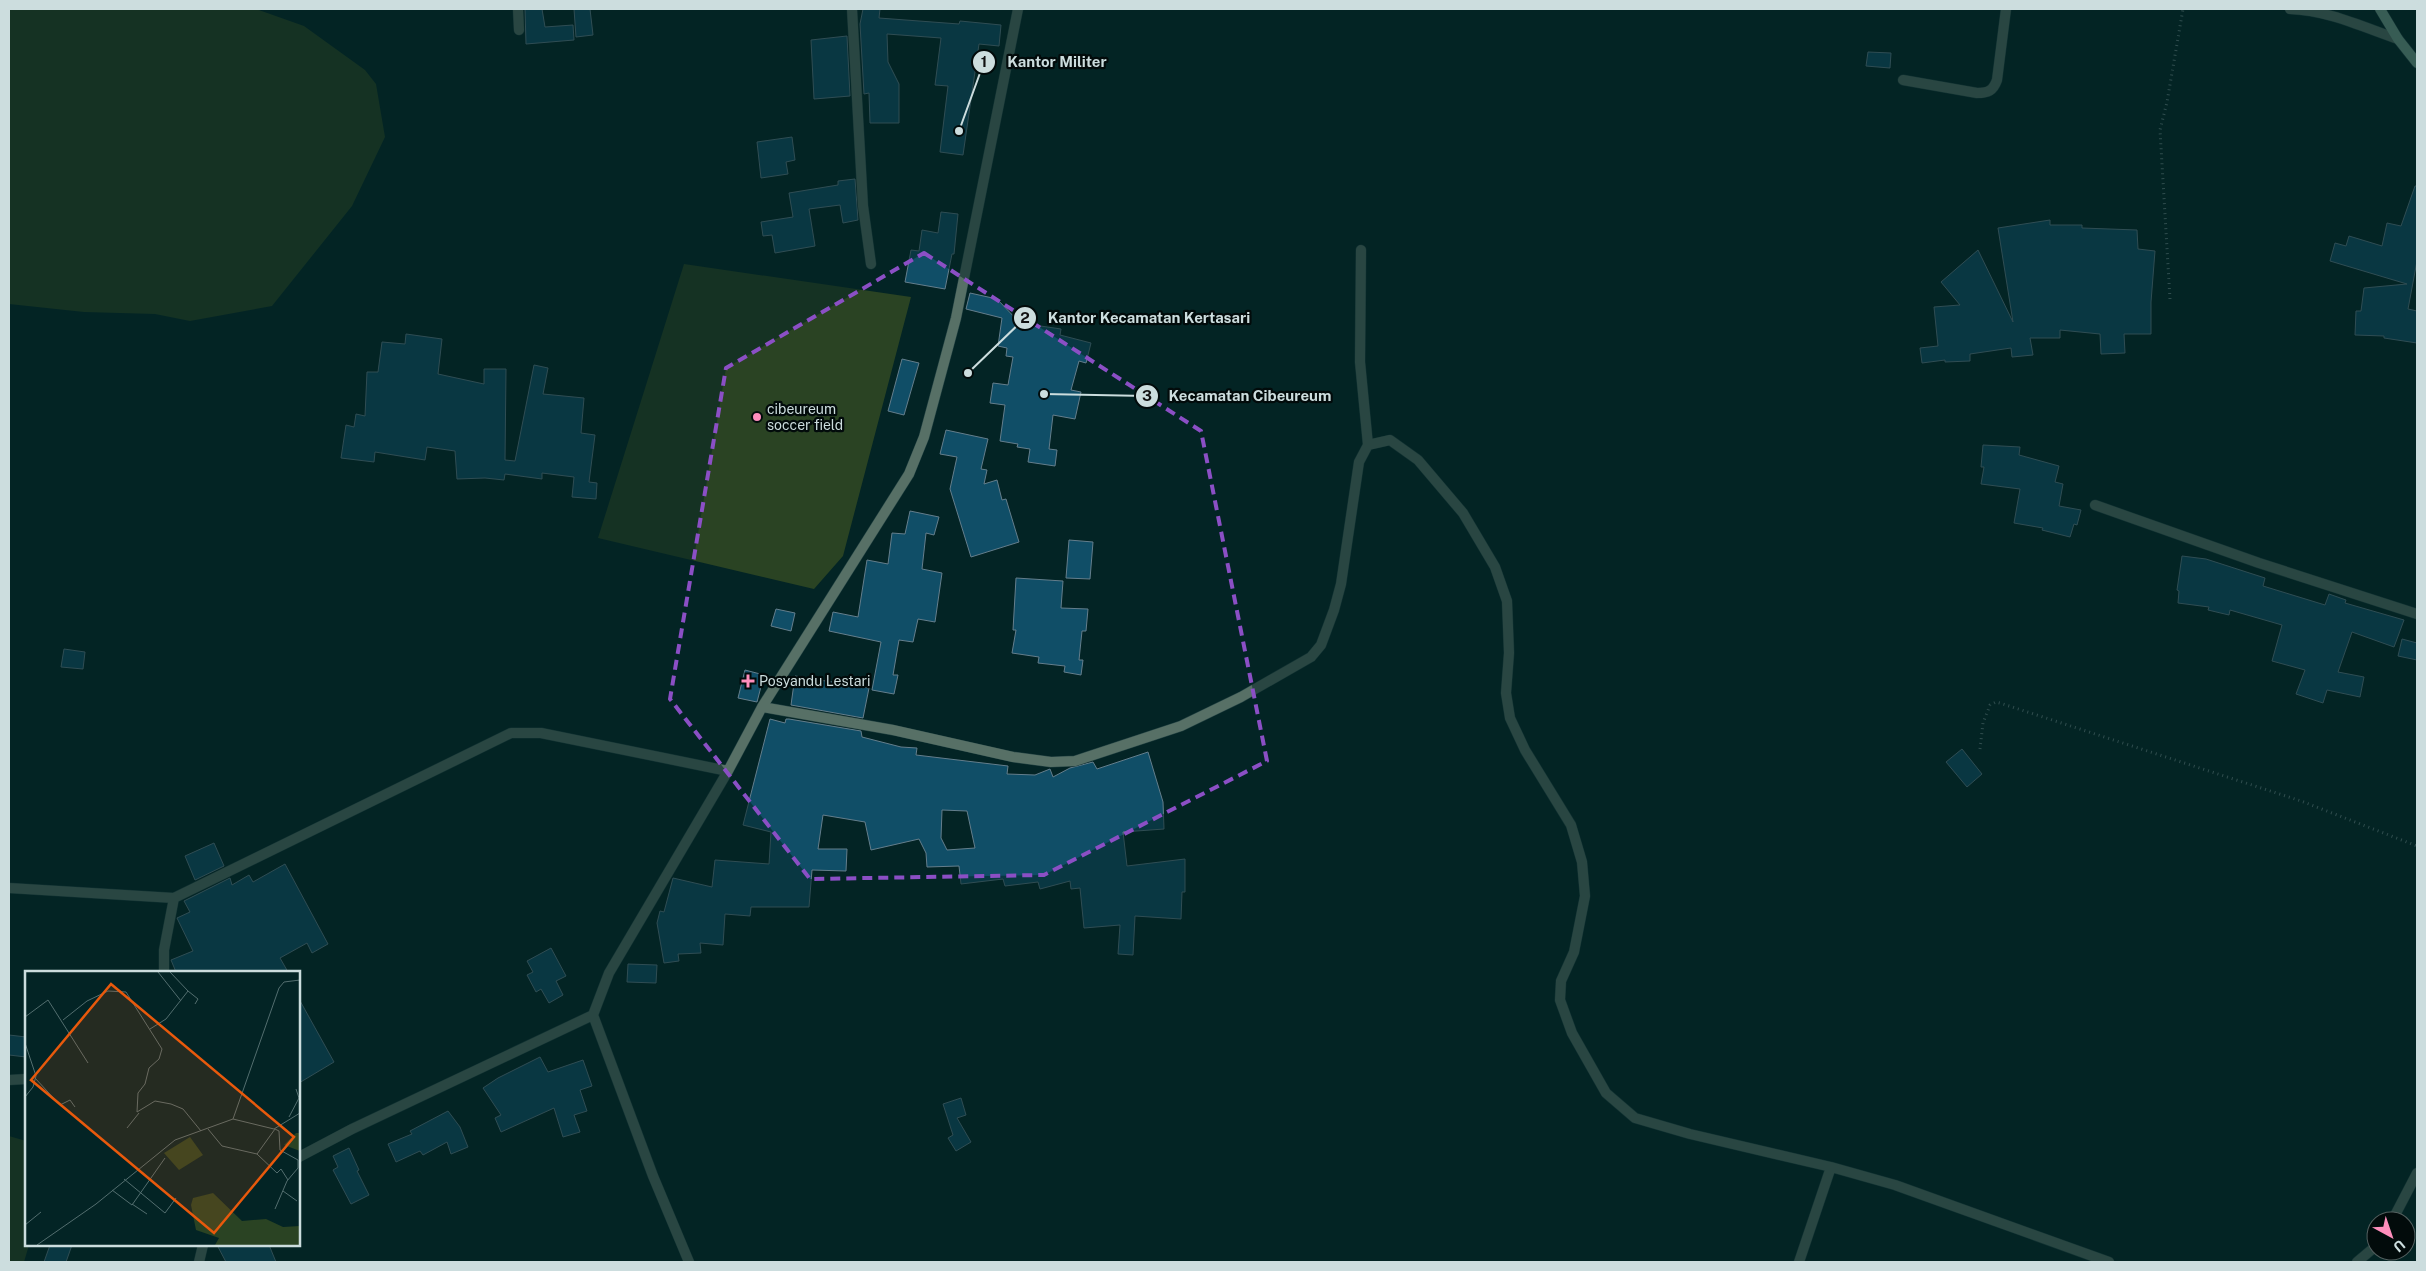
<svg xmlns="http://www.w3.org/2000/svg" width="2426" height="1271" font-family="'Public Sans',sans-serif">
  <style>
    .green { fill: #2a4323 }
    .building { fill: #104e67; stroke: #647e8c; fill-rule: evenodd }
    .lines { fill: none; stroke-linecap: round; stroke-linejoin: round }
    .minor-casing { stroke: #234243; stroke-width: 11 }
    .secondary-casing { stroke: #234243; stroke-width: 11 }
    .path { stroke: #667f80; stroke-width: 3; stroke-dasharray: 1 4; stroke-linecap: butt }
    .minor { stroke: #577066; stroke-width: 10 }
    .secondary { stroke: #769f8f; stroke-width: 10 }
    .marked { fill: none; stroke: #8b4fc5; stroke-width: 4; stroke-dasharray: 10 6; stroke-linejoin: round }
    .poi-dot { fill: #fe8ebc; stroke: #020b0b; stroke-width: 2 }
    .labels { text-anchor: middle; stroke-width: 4.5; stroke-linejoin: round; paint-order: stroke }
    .poi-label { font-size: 14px; fill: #ccddde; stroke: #020b0b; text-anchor: start }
    .inset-road { fill: none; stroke: #536e6f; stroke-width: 1 }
    .view { fill: #e8590c; fill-opacity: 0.15; stroke: #e8590c; stroke-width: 2.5 }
    .inset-edge { fill: none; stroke: #ccddde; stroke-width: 2.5 }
    .leader { fill: none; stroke: #ccddde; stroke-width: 2 }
    .callout-dot { fill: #ccddde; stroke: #020b0b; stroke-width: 2 }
    .mark-label { font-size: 15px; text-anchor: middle; font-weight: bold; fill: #111 }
    .callout-label { font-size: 15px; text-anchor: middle; font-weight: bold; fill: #ccddde; stroke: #020b0b; stroke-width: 4.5; stroke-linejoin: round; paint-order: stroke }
  </style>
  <rect width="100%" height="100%" fill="#032425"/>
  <path class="green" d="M9,9H256L304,26L365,70L376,84L385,137L352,206L272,306L190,321L155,314L84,312L9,304Z
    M684,264L911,297L843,556L814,589L598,538Z
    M9,1136L26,1141V1245H29L24,1262H9Z"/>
  <path class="building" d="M525,9H542L545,27L573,25L574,40L526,44Z
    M574,9H590L593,35L576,37Z
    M863,9H880L879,18L959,24L960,21L1001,25L999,46L979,44L963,155L940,152L948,86L935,85L941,38L887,34L888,62L899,84V123H870L869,93L864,94L860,24Z
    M847,36L850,96L814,99L811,40Z
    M1868,52L1891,53L1890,68L1866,66Z
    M792,137L795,160L786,162L788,174L761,178L757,142Z
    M855,179L858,220L843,223L840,205L809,209L815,246L775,253L772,235L763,236L761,222L793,217L789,193L838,185V181Z
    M2415,186H2417V261L2408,309L2417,311V343L2384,338V336L2355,335L2356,311H2361L2364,288L2407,284L2330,261L2335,243L2346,246L2349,236L2382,246L2387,223L2401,226Z
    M941,212L958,214L954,254H952L945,289L905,282L911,250L919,251L922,230L938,233Z
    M2050,220V225H2082V228L2137,230L2138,249L2155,251L2151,302V334H2124L2125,353L2101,354L2100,334L2060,330V338H2030L2033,355L2012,357L2011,348L1970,354V361L1945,362V360L1922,363L1920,348L1938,346L1934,307L1960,305L1941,282L1978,250L2013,322L1998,228Z
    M970,293L997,299L1020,323L1061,329L1060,335L1091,343L1086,363L1079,361L1071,390L1081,392L1075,419L1053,415L1049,449L1057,450L1055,466L1028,462L1030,449L1017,447L1018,444L1000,441L1005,405L990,403L993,383L1008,385L1013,357L1006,356L1007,348L998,346L1002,318L966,309Z
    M406,334L442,339L438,374L484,384V369H506L505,460L515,461L534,365L548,368L543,394L584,398L581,433L595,435L589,482L597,483L596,499L572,497L574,477L542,473V479L505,474L504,480L485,478L457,479L455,451L427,447L425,460L375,452L374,462L341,458L346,425L354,427L356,414L365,416L367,372H378L382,342L405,344Z
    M902,359L919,363L904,415L888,411Z
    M946,430L988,439L981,469L987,470L984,484L997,480L1002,500L1006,499L1019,542L971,557L950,489L957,457L940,454Z
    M1983,445L2020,447L2019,455L2059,466L2055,482L2063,484L2059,506L2081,510L2077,525L2074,524L2070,537L2042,530L2043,528L2014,523L2020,489L1981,484L1984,467H1981Z
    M910,511L939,517L934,535L926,533L922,569L942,573L935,622L918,619L913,642L899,640L893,675H898L894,694L872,690L881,642L829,631L833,612L858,617L867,560L888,564L892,533L905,534Z
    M1069,540L1093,542L1090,579L1066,578Z
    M2182,556L2206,559L2265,578L2263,586L2325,605L2329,594L2346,600L2345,603L2404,620L2394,647L2352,632L2338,672L2364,677L2360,697L2327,690L2323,703L2296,694L2305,670L2272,661L2282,625L2230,610L2229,615L2208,610L2209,607L2178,603L2179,591L2177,590Z
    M1016,578L1063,581L1061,608L1088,609L1086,631H1082L1079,660H1083L1081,675L1064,672L1065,666L1038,663L1039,657L1012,653L1016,630H1013Z
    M776,609L795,613L791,631L771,626Z
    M2402,639L2417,643V660L2398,656Z
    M64,649L85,652L83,669L61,667Z
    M745,670L764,675L757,702L738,698Z
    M795,676L869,688L863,718L791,705Z
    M770,719L785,723L786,719H789L861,731L862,737L901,747L917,748L916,755L1008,766L1007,774L1035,775L1050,769L1053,777L1070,768L1093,762L1097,769L1148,752L1163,802L1164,829L1123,832L1127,866L1185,859V892H1182L1181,919L1135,916L1133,955L1118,954L1120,925L1084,928L1080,888L1071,889L1070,881L1040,889L1038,882L1005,886L1003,879L961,884L959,866L927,867L926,853L919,839L871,850L865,822L823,815L818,849H847L846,871L812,870L809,907H751L750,916L725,914L723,945L700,943L701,953L678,954L679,961L664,963L657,923L660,911L664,912L673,878L712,887L715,860L769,864L771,832L743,825ZM942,810L967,811L975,848L947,850L941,838Z
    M1962,749L1982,774L1967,787L1946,762Z
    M214,843L224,866L195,880L185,856Z
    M285,864L328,944L312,953L307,943L280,958L288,972H176L171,960L193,951L177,918L190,912L184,901L230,878L232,885L249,875L253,882Z
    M551,948L566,976L556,981L563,995L549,1003L541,989L536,992L527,975L533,972L527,961Z
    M628,964L657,965L656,983L627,982Z
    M299,999L334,1062L299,1083Z
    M9,1035L26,1037V1057L9,1055Z
    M540,1057L548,1072L583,1060L592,1086L580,1090L587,1111L574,1115L580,1132L563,1137L554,1108L501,1132L495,1118L501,1115L483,1088L498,1078Z
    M961,1098L966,1115L957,1118L971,1142L956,1151L948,1138L953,1135L943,1104Z
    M448,1111L460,1127L468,1147L451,1154L447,1142L423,1155L420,1151L396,1162L388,1144L412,1134L410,1131Z
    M349,1148L359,1170L357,1171L369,1195L351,1204L333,1170L338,1167L333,1156Z
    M50,1245H72L66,1262H44Z
    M217,1245H269L276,1262H226Z"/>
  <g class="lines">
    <defs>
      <path id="minor" d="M518,9L519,30
        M852,9L863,206L871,264
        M2290,9C2327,10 2363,27 2398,39
        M1903,80L1977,93C1988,93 1993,91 1997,80L2006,9
        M1361,250L1360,362L1368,445
        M2095,505L2259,563L2417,614
        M762,707L893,730L1013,757L1051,762L1075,761L1181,726L1241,697L1311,657L1321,645L1334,610L1341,584L1359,462L1368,445L1390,440L1418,460L1463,513L1495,567L1507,601L1509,653L1506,693L1510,718L1525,750L1571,825L1582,862L1585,896L1574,952L1561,981L1560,1000L1572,1033L1606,1093L1635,1118L1690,1134L1831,1167L1895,1185L2109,1262
        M9,888L174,898L511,733H541L728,771
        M164,972V950L174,898
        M593,1015L653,1176L689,1262
        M9,1080L26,1079
        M299,1157L352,1129L593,1015L609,973L728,771L762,707L909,474L924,437L956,318L1018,9
        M2392,1221L2417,1173
        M199,1262L203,1245
        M1799,1262L1831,1167
        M2357,1262L2376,1246"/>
      <path id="secondary" d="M2380,9L2398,39L2417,63"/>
    </defs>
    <use href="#minor" class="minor-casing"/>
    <use href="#secondary" class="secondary-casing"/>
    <path class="path" d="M2170,299L2160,130L2167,102L2183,9
      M1980,749L1983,723L1990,705L1996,702L2003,704L2301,801L2417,846"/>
    <use href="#minor" class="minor"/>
    <use href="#secondary" class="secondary"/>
  </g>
  <path d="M0 0H2426V1271H0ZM924,253L1201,431L1267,761L1044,875L810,879L670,699L726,368Z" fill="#032425" fill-opacity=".55" fill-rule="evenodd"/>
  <path class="marked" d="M924,253L1201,431L1267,761L1044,875L810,879L670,699L726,368Z"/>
  <g class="poi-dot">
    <circle cx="757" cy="417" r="5"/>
    <path d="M745.5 673.5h5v5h5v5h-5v5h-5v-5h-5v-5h5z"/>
  </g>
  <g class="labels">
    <g class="poi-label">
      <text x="767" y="414">cibeureum<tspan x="767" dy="16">soccer field</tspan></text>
      <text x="759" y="686">Posyandu Lestari</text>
    </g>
  </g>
  <g transform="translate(25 971)">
    <rect width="275" height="275" fill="#032425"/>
    <path d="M271,162H275V180L259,174ZM165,166L178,184L154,199L139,182ZM188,222L217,250L241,248L258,256L275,255V274H190L194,267L171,259L166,234L168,227Z" fill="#2a4323"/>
    <path class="inset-road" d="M133,1L156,30M163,20L173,28L170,33M0,46L23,29L63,92M38,49L62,30L83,20L101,21L137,78L134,88L124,97L120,113L113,122L112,141L130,130L146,133L158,138L176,160M125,58L141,48L163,20L145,1M0,72L11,105L8,116L0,126M10,107L35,134L45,129L50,136M264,146L274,127L271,118M208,148L254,17L259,11L275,9M102,157L114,142M183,158L197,175L232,183L252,202L256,198L263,209M250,158L254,160L255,179L273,189V197L262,210L250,238M232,183L250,158M99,208L140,242L151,227M87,219L107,234L140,187M258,220L272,230M107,233L122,243M0,254L16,241M12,274L71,233L150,169L208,148L249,158L275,142"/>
    <path class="view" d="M86,13L269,166L189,262L6,109Z"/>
    <rect width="275" height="275" class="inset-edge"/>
  </g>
  <path class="leader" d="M959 131L984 62M968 373L1025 318M1044 394L1147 396"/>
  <g class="callout-dot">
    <circle cx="959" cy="131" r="5"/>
    <circle cx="968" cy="373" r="5"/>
    <circle cx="1044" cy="394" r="5"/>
    <circle cx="984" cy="62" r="12"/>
    <circle cx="1025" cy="318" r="12"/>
    <circle cx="1147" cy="396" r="12"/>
  </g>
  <g class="mark-label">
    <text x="984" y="67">1</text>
    <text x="1025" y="323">2</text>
    <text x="1147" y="401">3</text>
  </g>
  <g class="callout-label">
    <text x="1057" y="67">Kantor Militer</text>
    <text x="1149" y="323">Kantor Kecamatan Kertasari</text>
    <text x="1250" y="401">Kecamatan Cibeureum</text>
  </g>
  <rect width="2426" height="1271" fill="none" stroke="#ccddde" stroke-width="20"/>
  <g transform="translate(2391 1236) rotate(140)"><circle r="24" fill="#020b0b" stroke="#535f5f"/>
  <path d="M0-4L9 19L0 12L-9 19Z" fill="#fe8ebc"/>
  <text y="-8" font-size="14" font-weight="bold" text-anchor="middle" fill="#ccddde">U</text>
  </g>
</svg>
